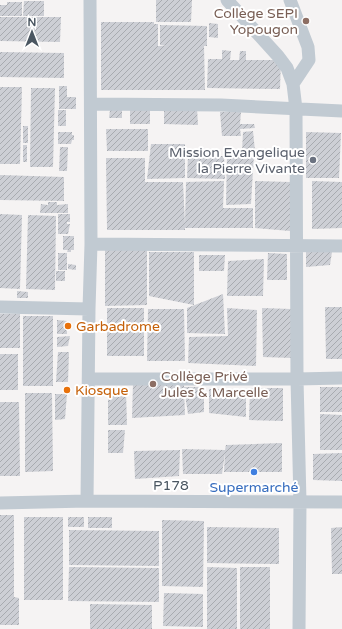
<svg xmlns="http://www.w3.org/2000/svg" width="342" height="629" font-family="'Varela Round',sans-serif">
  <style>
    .building { fill: url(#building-hatch) }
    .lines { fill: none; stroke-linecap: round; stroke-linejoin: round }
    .minor { stroke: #c1cad2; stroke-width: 13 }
    .education-dot { fill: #8d6e63; stroke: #fff; stroke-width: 1.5 }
    .worship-dot { fill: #6b7280; stroke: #fff; stroke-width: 1.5 }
    .food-dot { fill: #e8710a; stroke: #fff; stroke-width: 1.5 }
    .shop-dot { fill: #3f7fe0; stroke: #fff; stroke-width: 1.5 }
    .labels { text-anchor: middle; stroke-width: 4; stroke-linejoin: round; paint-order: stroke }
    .education-label { font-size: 14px; fill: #785e54; stroke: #fff; text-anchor: end }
    .worship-label { font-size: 14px; fill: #5b616d; stroke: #fff; text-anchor: end }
    .food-label { font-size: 14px; fill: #c56008; stroke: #fff; text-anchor: start }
    .street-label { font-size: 14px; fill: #4a5661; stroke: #fff }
    .shop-label { font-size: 14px; fill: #366cbe; stroke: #fff }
  </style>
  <defs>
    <pattern id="building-hatch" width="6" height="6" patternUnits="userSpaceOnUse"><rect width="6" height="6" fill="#cdcfd5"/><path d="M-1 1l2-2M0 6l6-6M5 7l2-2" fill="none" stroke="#a8abb0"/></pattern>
  </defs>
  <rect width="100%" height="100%" fill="#f5f3f3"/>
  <path class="building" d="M156,0H192L191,22H156Z
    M24,1H44V16H23Z
    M7,2H22V16H0V5H7Z
    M0,17H61L60,42L0,41Z
    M101,22H154V24H158V46H166L160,45V25L207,26V46H204L205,90H101Z
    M209,23L218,24V38L209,37Z
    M222,50L231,51L230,60H239L240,51H246V60H281L280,89L207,88L208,59H222Z
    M0,52L64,53V78L0,77Z
    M59,86H67V97H76V109H59Z
    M0,87H22L20,164H0Z
    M31,88H55L53,167H30Z
    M197,108L198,125L164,124V110Z
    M58,110H66V126H58Z
    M110,110H122V118H109Z
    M130,110H150V124H130Z
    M220,112H241L240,124H254L255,128L240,129L241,136H222Z
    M23,126H28V143H23Z
    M106,129H148V151H107Z
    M253,131L255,151L242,152L243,132Z
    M58,132H72V135H74V140H72L71,144H58Z
    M306,132L341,133L339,178H306Z
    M151,144H185V178L147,179Z
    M23,145H27V162H23Z
    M60,147H68L67,171H59Z
    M254,154L251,204L226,205L227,155Z
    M188,156H224L225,179L187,178Z
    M106,158H145V182H183L185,224L186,182L224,181L223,208H253V228H185V230H107Z
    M0,175L64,177V201L0,200Z
    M255,181L290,182V231L255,228Z
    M312,181L342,182V228L312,229Z
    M48,202H57V205L68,204V213H40L41,204L48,205Z
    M0,214L22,215L20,289L0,288Z
    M58,214H70V222H67V224H70L68,234H58Z
    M28,215L56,216L55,290L26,289Z
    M63,236H74V250H71V252H67L68,250H63Z
    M105,248H147V305L105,306Z
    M149,252H194V305L149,296Z
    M306,252H332L330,265L306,267Z
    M58,253H67V270H58Z
    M268,253L287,254V280H267Z
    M199,255H225L224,271H199Z
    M264,259L263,296H227L228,261Z
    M68,264L76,265V270L68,269Z
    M56,271H65V281H56Z
    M17,291L28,292V298H17Z
    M223,294L225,334L187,333V308Z
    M325,307H342V359H326Z
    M107,308H144V356H107Z
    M227,308L257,310L256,366L188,363L189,337L228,336Z
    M262,308L291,309L292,358L263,357Z
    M148,309H184L185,361H147Z
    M0,314H20V348H0Z
    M23,316H53V386H23Z
    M57,320L67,321V334H57Z
    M70,336L68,346L57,347V337Z
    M58,352H69L68,382H56Z
    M0,354H18V390H0Z
    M133,383H184V387H204V412L188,414L184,388L185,415L132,418Z
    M320,387H342V412H320Z
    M250,388H283V421L249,420Z
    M209,389H246V417L209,413Z
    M108,391H126L127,425H108Z
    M25,393H52L53,471L25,472Z
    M55,394H67L65,419L55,420Z
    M0,402H19L20,476H0Z
    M320,414L342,415V450H320Z
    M108,430H125L123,453H108Z
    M282,443V472H224L225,453L222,474H183L182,449L225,450L226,445Z
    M180,450L179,476L135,479L134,451Z
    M342,453V481L313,480V454Z
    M0,515H14V597L19,598V625H0Z
    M24,517H63V600H24Z
    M68,517H84V527H68Z
    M88,517H112V528H88Z
    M162,520L204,521L203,587L162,586Z
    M207,527L279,528V564L207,563Z
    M342,527V574H332L331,528Z
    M69,530L159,531V566L69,565Z
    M69,567L159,568V602L68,601Z
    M207,567L237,568V629H207Z
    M240,567H270V629H240Z
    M164,593L203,594V627L163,626Z
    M90,604L152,605V629H90Z"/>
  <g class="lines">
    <path class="minor" d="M227,0L278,56L287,68L293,84L296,109L297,379L300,502L299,629
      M290,0L308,47L309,60L293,84
      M91,104L221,105L342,111
      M91,244L342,246
      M0,307L89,309
      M89,379H297L342,378
      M87,501L89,309L91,244L90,0
      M0,503L87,501L342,502"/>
  </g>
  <g class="education-dot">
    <circle cx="306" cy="21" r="4"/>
    <circle cx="153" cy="384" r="4"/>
  </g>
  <circle class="worship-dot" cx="313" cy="160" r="4"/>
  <g class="food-dot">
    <circle cx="68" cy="326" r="4"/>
    <circle cx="67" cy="390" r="4"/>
  </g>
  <circle class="shop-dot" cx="254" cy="472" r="4"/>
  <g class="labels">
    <g class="education-label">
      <text x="298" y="18">Collège SEPI<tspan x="298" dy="16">Yopougon</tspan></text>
      <text x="161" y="381" text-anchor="start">Collège Privé<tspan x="161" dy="16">Jules &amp; Marcelle</tspan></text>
    </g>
    <g class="worship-label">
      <text x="305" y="157">Mission Evangelique<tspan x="305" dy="16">la Pierre Vivante</tspan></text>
    </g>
    <g class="food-label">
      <text x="76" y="331">Garbadrome</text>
      <text x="75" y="395">Kiosque</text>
    </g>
    <g class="street-label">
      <text x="171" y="490">P178</text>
    </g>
    <g class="shop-label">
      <text x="254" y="492">Supermarché</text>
    </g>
  </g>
  <g transform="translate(32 32)" stroke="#ffffff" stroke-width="3" paint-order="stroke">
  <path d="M0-3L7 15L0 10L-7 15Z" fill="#4a5661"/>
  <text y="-6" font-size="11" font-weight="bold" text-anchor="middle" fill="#4a5661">N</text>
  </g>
</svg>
